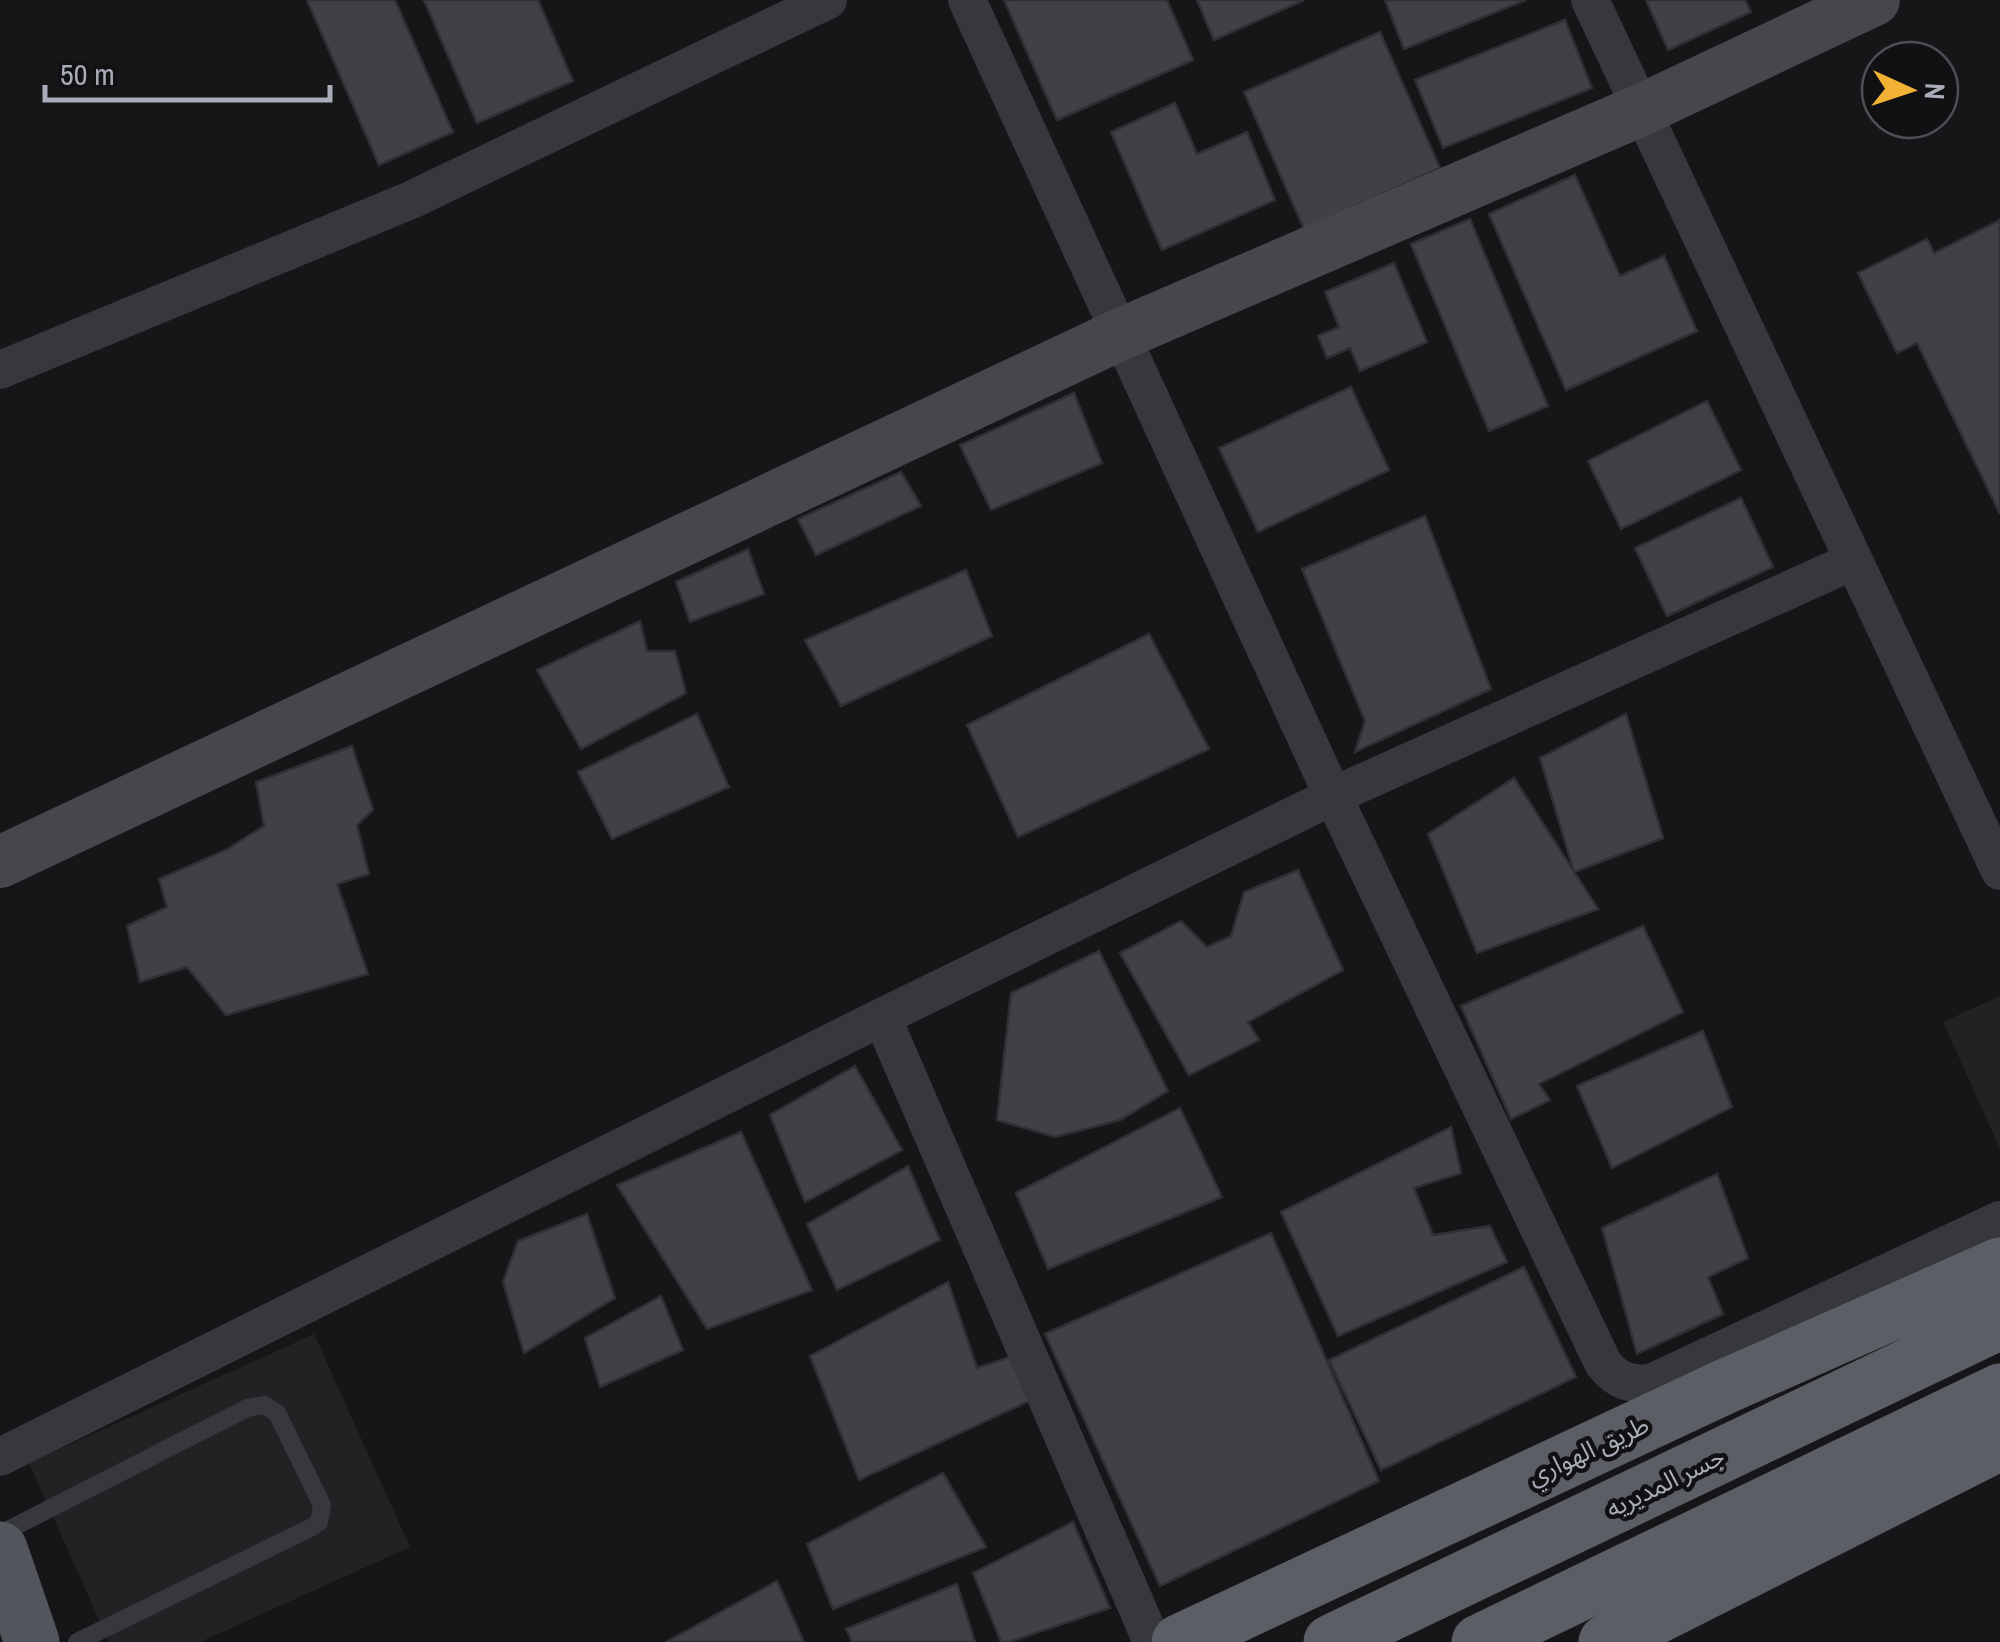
<svg xmlns="http://www.w3.org/2000/svg" width="2000" height="1642" font-family="'Archivo Narrow','Noto Sans Arabic',sans-serif">
  <style>
    .built { fill: #222225 }
    .building { fill: #404145; stroke: #303034; stroke-width: 2.5 }
    .lines { fill: none; stroke-linecap: round; stroke-linejoin: round }
    .service { stroke: #37383d; stroke-width: 18 }
    .minor { stroke: #37383d; stroke-width: 38 }
    .secondary { stroke: #45474d; stroke-width: 52 }
    .primary { stroke: #53555c; stroke-width: 55 }
    .trunk { stroke: #5b5e65; stroke-width: 55 }
    .labels { text-anchor: middle; stroke-width: 9; stroke-linejoin: round; paint-order: stroke }
    .street-label { font-size: 25px; fill: #a8adb8; stroke: #111113 }
  </style>
  <rect width="100%" height="100%" fill="#161618"/>
  <path class="built" d="M2000,996V1149L1943,1022Z
    M314,1334L410,1547L200,1642H109L29,1463Z"/>
  <path class="building" d="M307,0H395L453,132L379,165Z
    M424,0H538L573,81L477,123Z
    M1004,0H1167L1193,60L1057,120Z
    M1197,0H1304L1214,40Z
    M1385,0H1526L1404,49Z
    M1646,0H1745L1751,12L1668,50Z
    M1565,20L1592,88L1443,148L1415,80Z
    M1380,32L1440,168L1304,229L1244,92Z
    M1175,103L1197,154L1247,132L1275,200L1162,250L1111,132Z
    M1575,175L1620,276L1664,256L1697,331L1566,390L1489,214Z
    M1470,219L1548,406L1489,431L1411,244Z
    M2000,220V514L1917,343L1897,353L1858,273L1927,239L1934,253Z
    M1394,263L1427,342L1360,371L1350,348L1327,358L1318,336L1339,327L1325,292Z
    M1351,387L1389,470L1258,532L1219,448Z
    M1074,393L1102,463L991,510L960,445Z
    M1707,401L1741,470L1621,529L1588,461Z
    M901,472L921,506L816,555L798,519Z
    M1741,498L1773,567L1667,616L1635,548Z
    M1425,516L1491,689L1355,752L1365,721L1302,569Z
    M748,549L764,594L690,622L676,582Z
    M966,570L992,636L841,706L805,640Z
    M640,621L647,651H675L686,693L581,749L537,670Z
    M1149,634L1209,749L1018,837L967,725Z
    M697,714L729,787L612,839L578,772Z
    M1626,714L1663,838L1574,872L1540,758Z
    M352,746L373,810L357,825L369,874L337,884L368,974L226,1015L187,967L140,982L127,926L167,907L159,879L226,850L264,826L256,782Z
    M1514,778L1598,909L1477,953L1428,834Z
    M1298,870L1343,970L1248,1022L1259,1040L1189,1075L1120,953L1181,921L1207,947L1231,936L1244,892Z
    M1643,926L1683,1012L1539,1084L1550,1100L1511,1119L1461,1006Z
    M1099,951L1168,1091L1120,1120L1055,1137L997,1120L1011,993Z
    M1703,1031L1732,1107L1612,1168L1577,1086Z
    M855,1066L902,1150L805,1202L770,1115Z
    M1180,1108L1222,1197L1048,1269L1016,1193Z
    M1451,1127L1461,1173L1414,1188L1433,1235L1490,1226L1507,1262L1338,1336L1281,1212Z
    M741,1132L812,1290L707,1329L617,1185Z
    M908,1166L940,1240L837,1290L807,1224Z
    M1717,1174L1748,1258L1708,1277L1723,1314L1637,1354L1602,1228Z
    M587,1214L615,1298L524,1353L503,1282L518,1241Z
    M1271,1233L1379,1481L1160,1586L1045,1334Z
    M1524,1267L1576,1377L1381,1470L1329,1360Z
    M948,1282L977,1368L1010,1357L1029,1401L859,1480L810,1356Z
    M661,1296L683,1350L600,1387L585,1338Z
    M943,1473L986,1547L833,1609L807,1544Z
    M1073,1522L1110,1608L1009,1642H1001L973,1573Z
    M777,1581L804,1642H666Z
    M957,1584L975,1642H852L846,1629Z"/>
  <g class="lines">
    <path class="service" d="M0,1534L247,1408L264,1405L277,1413L322,1505L319,1522L312,1527L77,1642"/>
    <path class="minor" d="M967,0L1333,796L1603,1363C1616,1380 1629,1385 1651,1383L2000,1220
      M1590,0L2000,871
      M0,370L411,200L828,0
      M882,1017L1152,1642
      M0,1457L882,1017L1333,796L1853,561"/>
    <path class="secondary" d="M0,862L1121,334L1641,110L1874,0"/>
    <path class="primary" d="M0,1549L32,1642"/>
    <path class="trunk" d="M1179,1642L1724,1387L2000,1265
      M1331,1642L2000,1322
      M1479,1642L2000,1391
      M1606,1642L2000,1443"/>
  </g>
  <g class="labels">
    <g class="street-label">
      <text transform="translate(1588 1450) rotate(-25)" y="9">طريق الهواري</text>
      <text transform="translate(1665 1482) rotate(-26)" y="9">جسر المديريه</text>
    </g>
  </g>
  <g transform="translate(1910 90) rotate(93)"><circle r="48" fill="#111113" stroke="#4d4f55" stroke-width="2.5"/>
  <path d="M0-8L18 38L0 25L-18 38Z" fill="#f2b134"/>
  <text y="-15" font-size="28" font-weight="bold" text-anchor="middle" fill="#a8adb8">N</text>
  </g>
  <path d="M45 85v15h285v-15" fill="none" stroke="#a8adb8" stroke-width="5"/>
  <text x="60" y="85" font-size="30" fill="#a8adb8" stroke="#111113" stroke-width="8" paint-order="stroke">50 m</text>
</svg>
